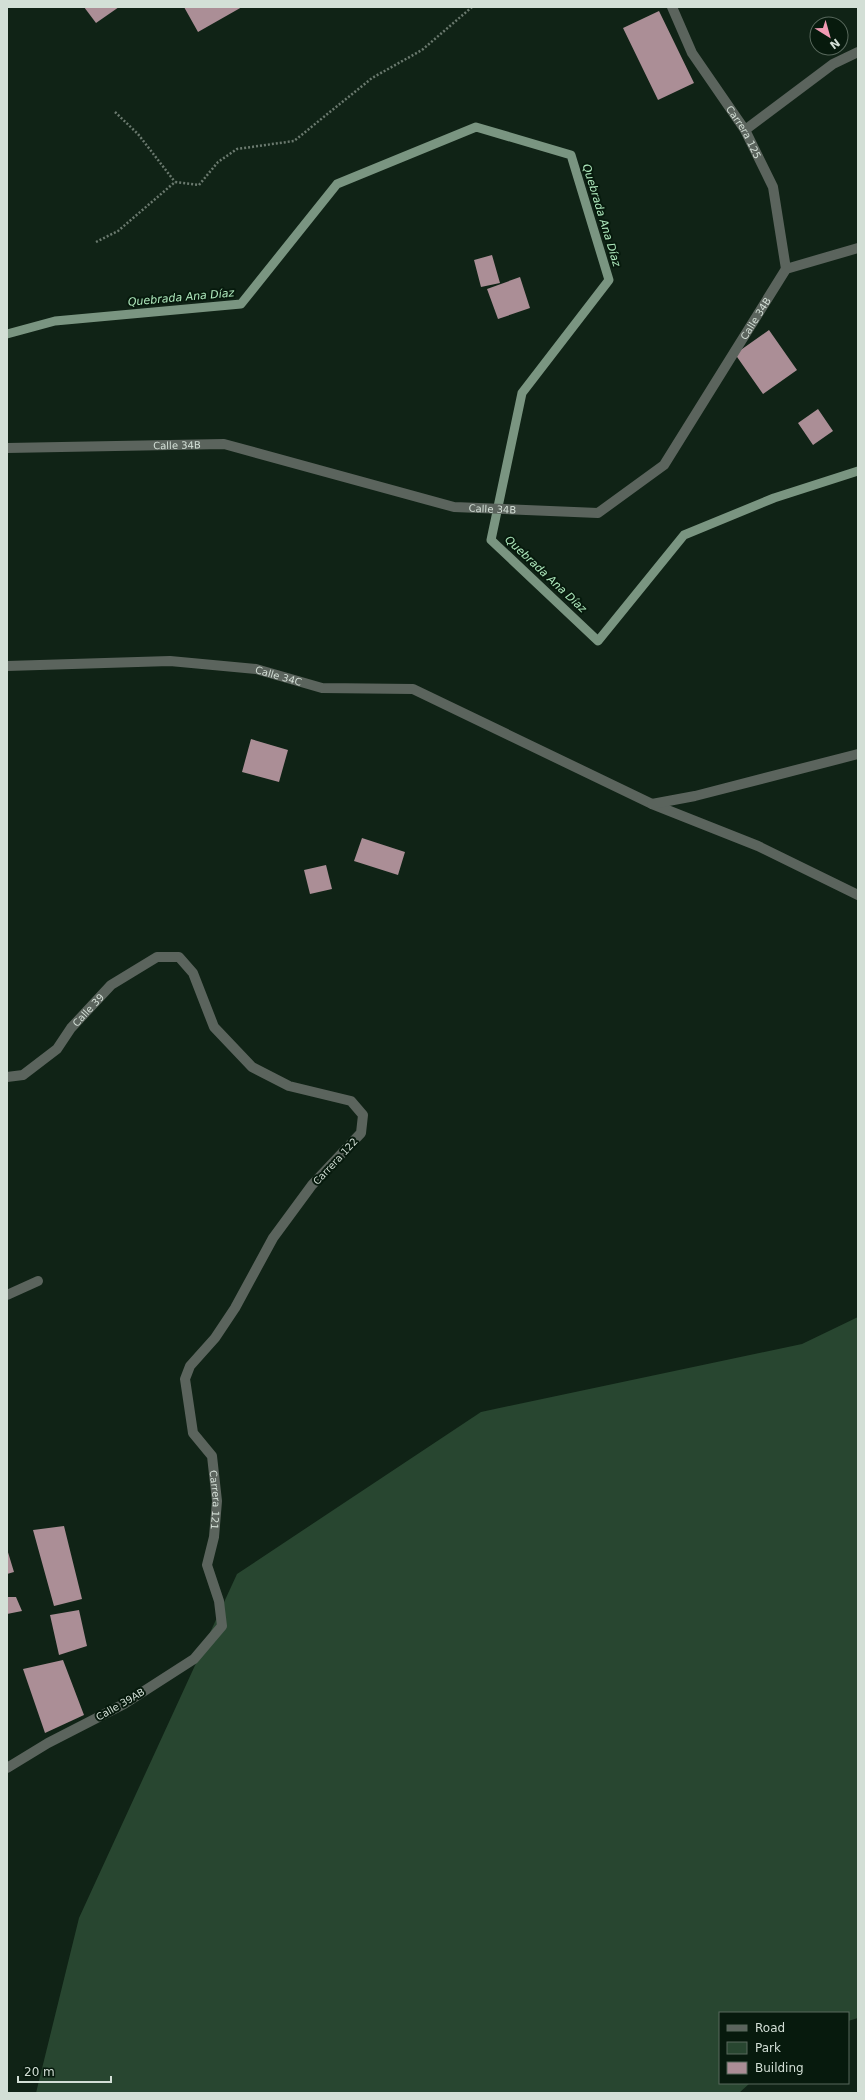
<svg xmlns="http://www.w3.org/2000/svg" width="865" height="2100" font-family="'DejaVu Sans',sans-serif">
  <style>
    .green { fill: #284630 }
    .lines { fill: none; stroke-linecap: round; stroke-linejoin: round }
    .stream { stroke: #7a9581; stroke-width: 9 }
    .building { fill: #ab8e96 }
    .path { stroke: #6a796e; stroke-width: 2.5; stroke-dasharray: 2 2; stroke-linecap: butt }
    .minor { stroke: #5b645d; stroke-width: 10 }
    .labels { text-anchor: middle; stroke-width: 4; stroke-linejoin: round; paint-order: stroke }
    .street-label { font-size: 10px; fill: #d3dfd6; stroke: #071a0d }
    .water-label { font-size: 11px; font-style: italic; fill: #afe9bd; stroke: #071a0d }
  </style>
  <rect width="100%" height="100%" fill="#102316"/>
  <path class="green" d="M858,1317V2018L848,2021V2013H720V2083H750L739,2093H36L79,1918L237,1574L481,1412L802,1344Z"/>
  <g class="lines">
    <path class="stream" d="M7,334L55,321L241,304L337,184L476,127L571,155L609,280L522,393L491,540L598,641L684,535L774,498L858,471"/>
  </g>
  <path class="building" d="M84,7H119L96,23Z
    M184,7H242L198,32Z
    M659,11L694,83L658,100L623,28Z
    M492,255L500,283L481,287L474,260Z
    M520,277L530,308L498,319L487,289Z
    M769,330L797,370L763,394L735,354Z
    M818,409L833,431L813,445L798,423Z
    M251,739L288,750L279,782L242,772Z
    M362,838L405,852L398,875L354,861Z
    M326,865L332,889L310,894L304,870Z
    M64,1526L82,1599L54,1606L33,1530Z
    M7,1549L14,1572L7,1574Z
    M7,1597H16L22,1611L7,1614Z
    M79,1610L87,1646L59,1655L50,1615Z
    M63,1660L84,1715L45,1733L23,1669Z"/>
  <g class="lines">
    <path class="path" d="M115,112L138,134L175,182
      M96,242L118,231L175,182L199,185L218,162L237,149L294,141L372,78L422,50L472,7"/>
    <g class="minor">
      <path id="s1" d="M672,7L692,53L745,130L773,187L786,269"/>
      <path d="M745,130L833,64L858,52"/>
      <path id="s2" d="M7,448L224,444L454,507L598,513L664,465L786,269L858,248"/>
      <path id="s3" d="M7,666L170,661L256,669L322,688L413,689L652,804L758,846L858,895"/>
      <path d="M652,804L695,796L858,754"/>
      <path id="s4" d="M7,1077L23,1075L57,1049L71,1028L111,985L157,957H179L193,973L214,1027L252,1067L289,1086L351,1101L363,1115L361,1133L312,1185L273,1238L235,1308L215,1338L190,1366L185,1379L193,1433L212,1456L217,1501L214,1537L207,1565L219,1601L222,1626L194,1659L124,1704L48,1743L7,1768"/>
      <path d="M7,1295L38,1281"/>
    </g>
  </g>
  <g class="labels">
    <g class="street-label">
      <text dy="4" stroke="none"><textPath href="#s1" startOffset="145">Carrera 125</textPath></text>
      <text dy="4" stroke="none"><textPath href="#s2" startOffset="854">Calle 34B</textPath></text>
      <text dy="4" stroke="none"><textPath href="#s2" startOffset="170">Calle 34B</textPath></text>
      <text dy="4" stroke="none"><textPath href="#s2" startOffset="494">Calle 34B</textPath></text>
      <text dy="4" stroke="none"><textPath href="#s3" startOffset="273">Calle 34C</textPath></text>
      <text dy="4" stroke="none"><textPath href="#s4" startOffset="109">Calle 39</textPath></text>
      <text transform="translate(335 1161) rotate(-47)" y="4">Carrera 122</text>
      <text dy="4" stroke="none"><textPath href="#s4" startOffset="928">Carrera 121</textPath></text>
      <text transform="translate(120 1704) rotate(-30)" y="4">Calle 39AB</text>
    </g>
    <g class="water-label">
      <text transform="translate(602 215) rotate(73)" y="4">Quebrada Ana Díaz</text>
      <text transform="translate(181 297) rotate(-5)" y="4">Quebrada Ana Díaz</text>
      <text transform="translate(546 574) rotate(43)" y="4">Quebrada Ana Díaz</text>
    </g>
  </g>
  <rect width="865" height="2100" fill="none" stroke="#d3dfd6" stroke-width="16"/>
  <rect x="719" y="2012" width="130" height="72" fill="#071a0d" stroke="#59695d"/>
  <rect x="727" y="2025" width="20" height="6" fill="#5b645d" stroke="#59695d"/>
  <text x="755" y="2032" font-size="12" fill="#d3dfd6">Road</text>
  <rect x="727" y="2042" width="20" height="12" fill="#284630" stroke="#59695d"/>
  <text x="755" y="2052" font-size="12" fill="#d3dfd6">Park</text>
  <rect x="727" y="2062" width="20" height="12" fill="#ab8e96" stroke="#59695d"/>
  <text x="755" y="2072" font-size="12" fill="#d3dfd6">Building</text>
  <g transform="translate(829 36) rotate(143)"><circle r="19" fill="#071a0d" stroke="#59695d"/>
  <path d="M0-3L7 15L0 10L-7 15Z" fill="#f19ab3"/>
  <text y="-6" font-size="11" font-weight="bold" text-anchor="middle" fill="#d3dfd6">N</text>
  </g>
  <path d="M18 2076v6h93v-6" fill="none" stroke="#d3dfd6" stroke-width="2"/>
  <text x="24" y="2076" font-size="12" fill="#d3dfd6" stroke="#071a0d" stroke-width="3" paint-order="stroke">20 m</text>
</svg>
